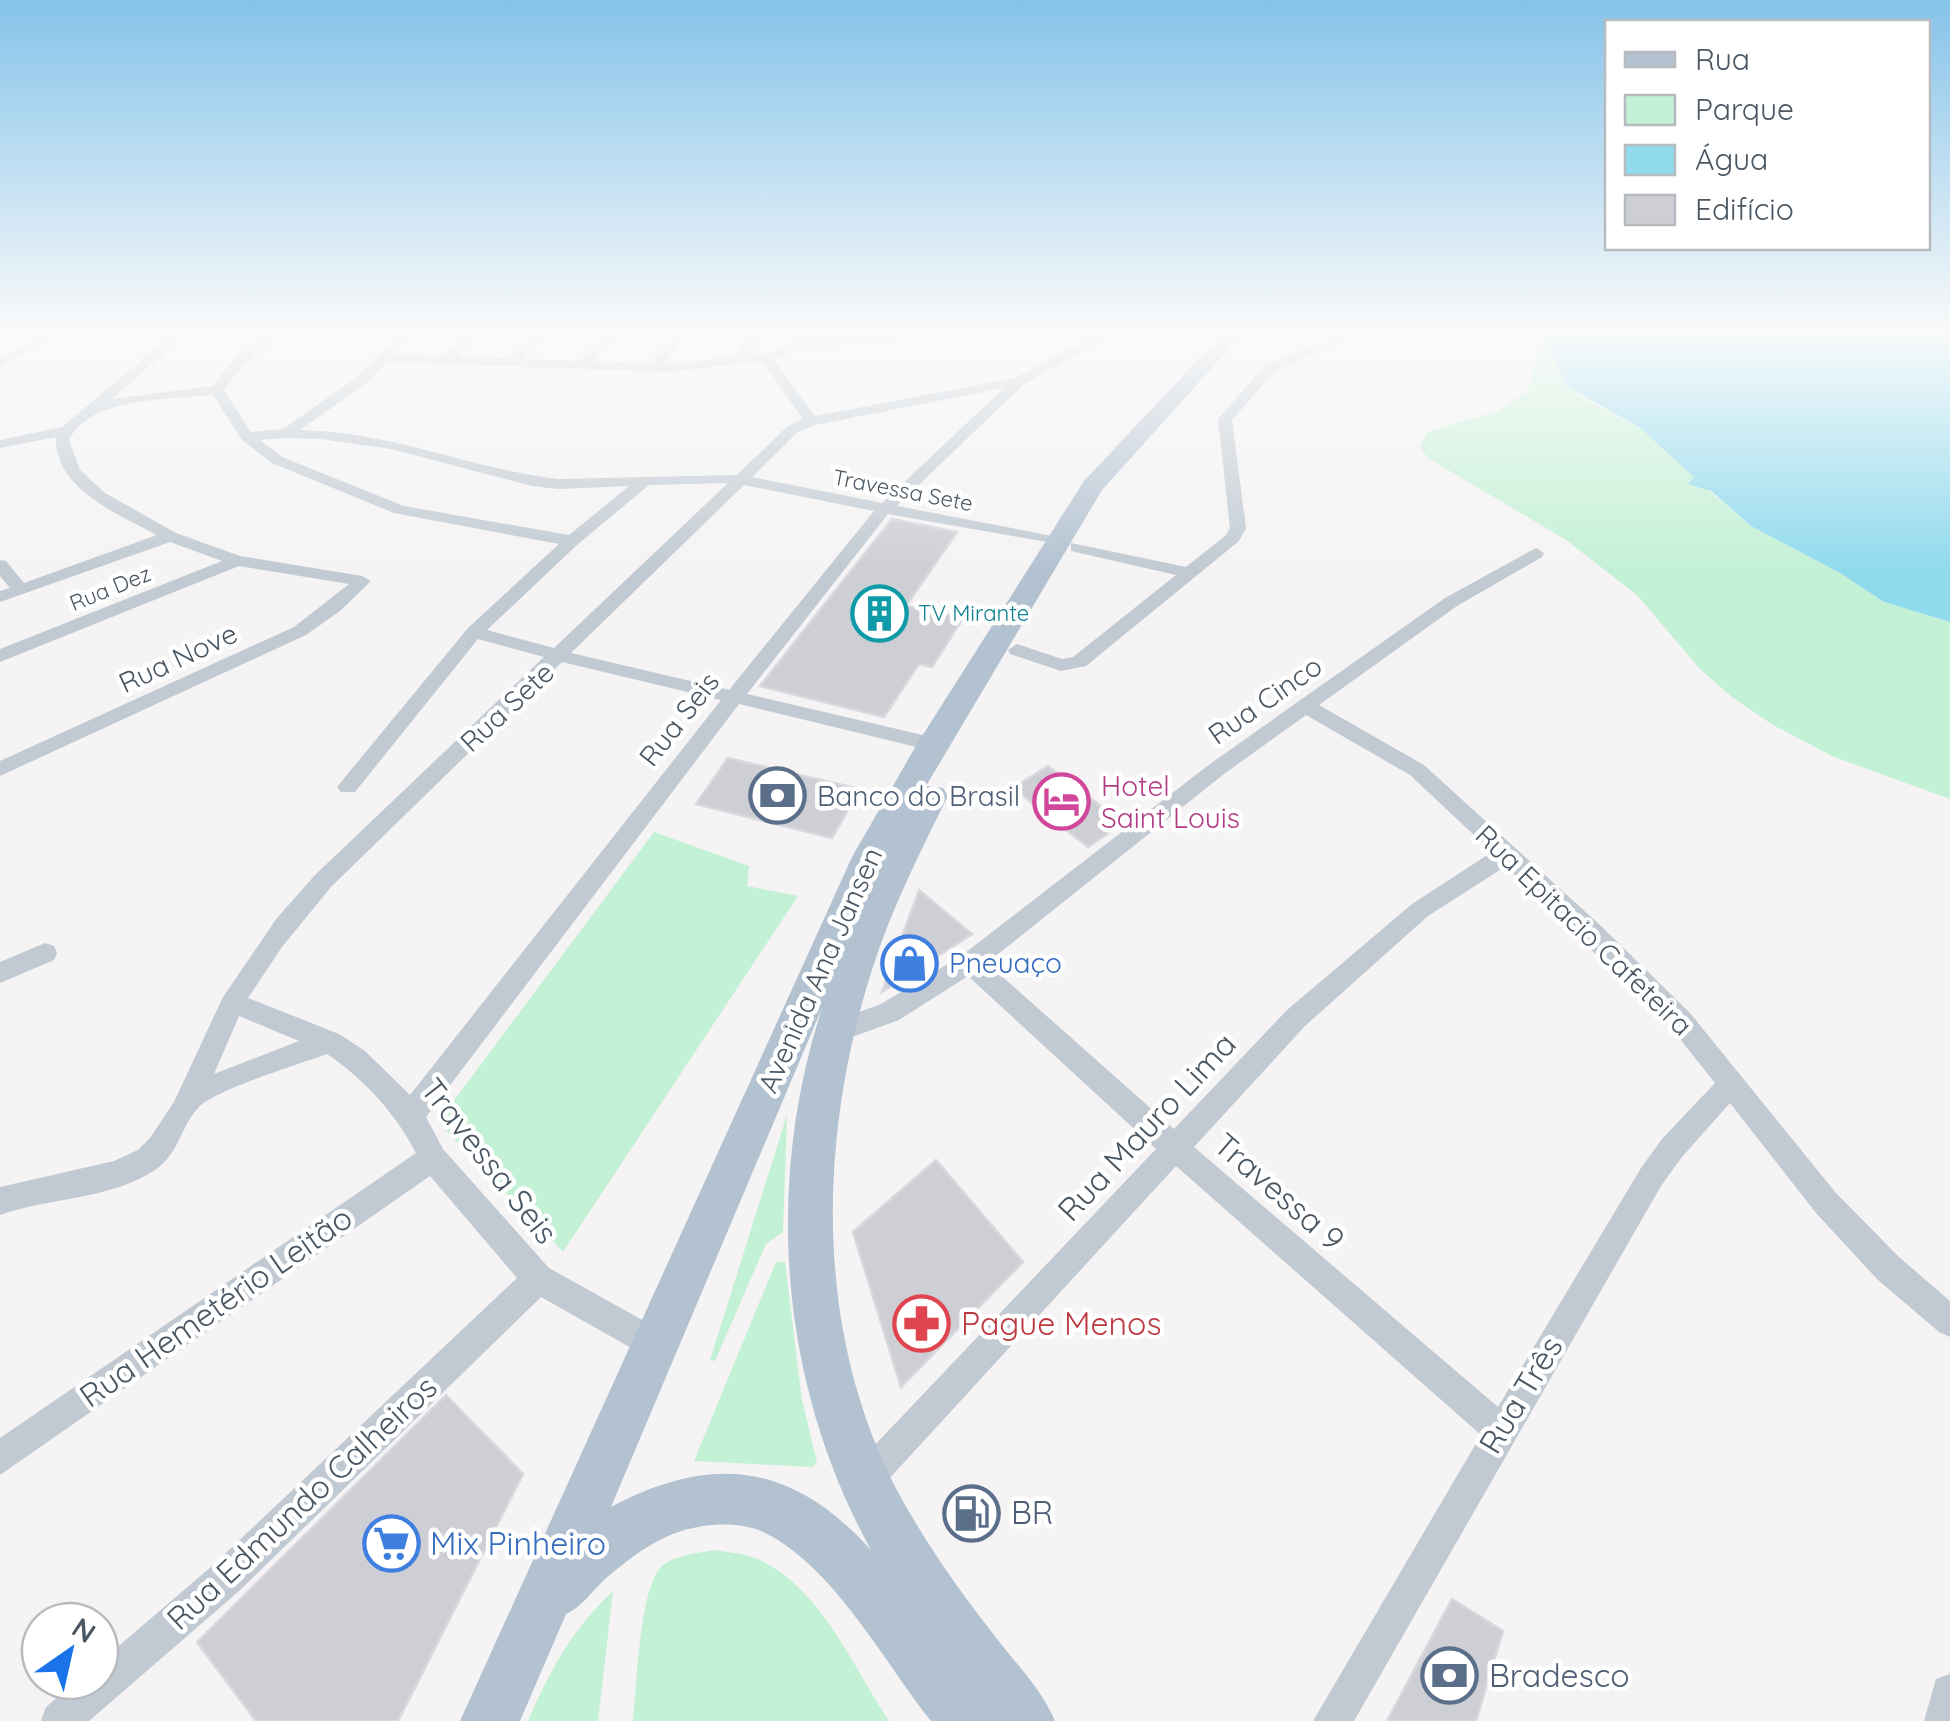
<svg xmlns="http://www.w3.org/2000/svg" width="1950" height="1721" font-family="Quicksand,sans-serif">
  <style>
    .green { fill: #c3f1d5 }
    .water { fill: #90daee }
    .building { fill: #cdcfd5; stroke: #d7d9de; stroke-width: 2.5 }
    .lines { fill: none; stroke-linecap: round; stroke-linejoin: round }
    .street { fill: #c1cad2; fill-rule: evenodd }
    .primary { fill: #b3c2d1; fill-rule: evenodd }
    .labels { text-anchor: middle; stroke-width: 9; stroke-linejoin: round; paint-order: stroke }
    .far-street-label { font-size: 22px; fill: #4a5661; stroke: #fff }
    .far-culture-label { font-size: 22px; fill: #0d838f; stroke: #fff; text-anchor: start }
    .street-label { font-size: 28px; fill: #4a5661; stroke: #fff }
    .hotel-label { font-size: 28px; fill: #b23c85; stroke: #fff; text-anchor: start }
    .service-label { font-size: 28px; fill: #4e5e75; stroke: #fff; text-anchor: start }
    .shop-label { font-size: 28px; fill: #366cbe; stroke: #fff; text-anchor: start }
    .near-street-label { font-size: 32px; fill: #4a5661; stroke: #fff }
    .near-health-label { font-size: 32px; fill: #be3a42; stroke: #fff; text-anchor: start }
    .near-service-label { font-size: 32px; fill: #4e5e75; stroke: #fff; text-anchor: start }
    .near-shop-label { font-size: 32px; fill: #366cbe; stroke: #fff; text-anchor: start }
  </style>
  <rect width="100%" height="100%" fill="#f5f3f3"/>
  <path class="green" d="M1542,331C1549,346 1558,378 1569,387C1607,418 1668,431 1694,477L1688,484L1707,489L1751,526L1840,573L1884,602L1950,622V799L1834,757L1773,725L1732,697L1700,669L1637,595L1566,540L1428,458L1420,447L1427,432L1498,411L1528,391Z
    M654,832L749,866L747,886L798,896L563,1252L438,1122Z
    M787,1115L783,1232L766,1244L715,1361L710,1360Z
    M776,1262H785L802,1400L817,1462L813,1467L694,1461Z
    M715,1550C729,1553 747,1553 760,1560C821,1589 853,1666 889,1721H633C637,1688 639,1587 662,1566C675,1555 698,1553 715,1550Z
    M613,1591L598,1721H528C552,1667 570,1632 613,1591Z"/>
  <path class="water" d="M1542,330H1950V622L1884,602L1840,573L1751,526L1711,491L1688,484L1694,477L1640,428L1570,388L1562,379Z"/>
  <path class="building" d="M892,519L957,532L906,606L963,618L932,667L919,664L884,717L760,686Z
    M728,758L860,789L832,838L696,804Z
    M1048,766L1123,823L1088,847L1013,788Z
    M919,890L972,934L882,992Z
    M936,1160L1023,1262L901,1387L853,1232Z
    M446,1395L523,1474L398,1721H256L197,1642Z
    M1452,1599L1503,1631L1476,1721H1387Z"/>
  <g class="lines">
    <path class="street" d="M48,330H64L0,368V359Z
      M177,330H191L112,399L213,386C230,363 256,330 287,330L242,366L224,390L251,432L283,429L357,377L403,330H416L394,354L444,356L469,330H482L458,357L508,358L537,330H551L523,359L579,361L609,330H623L593,361L651,363L679,330H692L664,364H668L735,357L753,330H766L749,355L773,352L799,339L886,335L890,330H902L900,338L888,343L802,347L774,360L815,416L1015,378L1105,330H1121L1024,384L897,506L1058,537L1066,542L1064,545L888,514L747,694L940,739L943,744L940,749L933,751L739,704L426,1117L443,1149L549,1268L664,1332L669,1343L664,1354L653,1359L642,1354L541,1297L238,1592L89,1721H41L46,1707L77,1681H100V1662L212,1566L517,1278L430,1176L0,1475V1438L416,1153C396,1114 364,1079 327,1054C302,1063 215,1090 199,1107C181,1125 180,1153 155,1170C110,1200 50,1197 0,1215V1187L114,1161L138,1150L150,1138L174,1102L223,997L277,918L315,875L544,657L478,639L355,792H341L337,787L341,782L468,628L559,544L394,513L272,463L242,440L213,395C170,400 91,396 69,440L80,470L105,493L176,533L240,556L362,576L371,581L340,611L306,635L0,776V761L294,627L349,584L239,566L0,662V649L222,561L170,542L0,602V591L10,588L0,576V560L6,561L24,583L157,535C118,514 54,489 56,437L0,448V440L62,427ZM762,361L803,419L788,426L737,475L558,479C471,469 390,431 300,430L367,383L387,362L668,372ZM1004,388L882,503L752,477L798,432L815,425ZM284,438L320,439L391,449L532,486L558,489L629,486L569,535L404,506L282,457L260,440ZM728,483L554,648L487,630L578,544L649,485ZM744,485L874,511L729,690L571,653ZM562,662L721,700L410,1095L365,1051L339,1034L248,998L282,947L331,887ZM239,1016L299,1041L214,1074Z
      M1353,330H1371L1275,371L1232,420L1246,528L1239,541L1086,666L1061,671L1010,654L1008,650L1017,644L1062,659L1073,657L1176,575L1071,551V543L1186,567L1226,535L1230,528L1218,419L1265,365Z
      M1536,548L1544,553L1542,557L1457,606L1319,705L1424,765L1601,926L1690,1013L1836,1193L1899,1257L1950,1301V1337L1939,1332L1877,1279L1816,1213L1730,1103L1682,1157L1661,1186L1354,1721H1313L1481,1435L1176,1166L877,1492L865,1497L853,1492L848,1480L853,1468L1156,1149L968,976L899,1020L833,1044L824,1041L820,1033L824,1025L881,1004L961,956L1210,764L1445,598ZM1306,715L1410,775L1492,852L1412,904L1287,1010L1174,1129L987,963L1224,774ZM1506,866L1672,1029L1715,1083L1662,1139L1641,1168L1498,1407L1194,1147L1305,1026L1428,916Z
      M45,943L54,946L57,953L54,960L0,983V962Z
      M1950,1674V1721H1924L1936,1679Z"/>
    <path class="primary" d="M1226,330H1246L1102,490L926,786L943,788L948,796C923,846 898,896 879,949C817,1126 810,1335 904,1503C930,1549 961,1593 994,1635C1015,1663 1041,1688 1055,1721H931C884,1662 834,1567 765,1533C738,1519 695,1524 668,1536C645,1546 624,1563 605,1579C592,1591 582,1607 566,1614L520,1721H460L852,857L917,744L1084,481ZM822,1008C764,1187 780,1385 871,1550C792,1463 713,1453 611,1507Z"/>
  </g>
  <linearGradient id="sky" x2="0" y2="1"><stop stop-color="#85c3ea"/><stop offset="0.58" stop-color="#fafafa"/><stop offset="1" stop-color="#fafafa" stop-opacity="0"/></linearGradient>
  <rect width="1950" height="571" fill="url(#sky)"/>
  <defs>
    <symbol id="building-ring" viewBox="-11 -11 22 22"><circle r="9.5" fill="#fff" stroke="#0f9aa8" stroke-width="1.5"/><path d="M-4-6H4V6H1V3H-1V6H-4ZM-2.5-4.3h1.7v1.8h-1.7ZM.8-4.3h1.7v1.8H.8ZM-2.5-1h1.7V.8h-1.7ZM.8-1h1.7V.8H.8Z" fill="#0f9aa8"/></symbol>
    <symbol id="bank-ring" viewBox="-11 -11 22 22"><circle r="9.5" fill="#fff" stroke="#5c6f8a" stroke-width="1.5"/><path d="M-6-4H6V4H-6ZM0-2.3a2.3 2.3 0 1 0 0 4.6a2.3 2.3 0 1 0 0-4.6Z" fill="#5c6f8a"/></symbol>
    <symbol id="hotel-ring" viewBox="-11 -11 22 22"><circle r="9.5" fill="#fff" stroke="#d1479c" stroke-width="1.5"/><path d="M-6-4.5h1.5V1H6V5H4.5V3h-9V5H-6ZM-4 0a1.8 1.8 0 1 1 3.6 0ZM.5 0V-2.5h3Q6-2.5 6 0Z" fill="#d1479c"/></symbol>
    <symbol id="shop-ring" viewBox="-11 -11 22 22"><circle r="9.5" fill="#fff" stroke="#3f7fe0" stroke-width="1.5"/><path d="M-5-2.5h2.3a2.7 3.5 0 0 1 5.4 0H5L5.5 6h-11ZM-1.5-2.5h3a1.5 2.3 0 0 0-3 0Z" fill="#3f7fe0"/></symbol>
    <symbol id="pharmacy-ring" viewBox="-11 -11 22 22"><circle r="9.5" fill="#fff" stroke="#e0444e" stroke-width="1.5"/><path d="M-2-6h4v4h4v4h-4v4h-4v-4h-4v-4h4Z" fill="#e0444e"/></symbol>
    <symbol id="fuel-ring" viewBox="-11 -11 22 22"><circle r="9.5" fill="#fff" stroke="#5c6f8a" stroke-width="1.5"/><path d="M-5.5-6h7V0h2V4h1.3V-2.5L3-4.5l.8-.8L6-3V5H2.5V1h-1V6h-7ZM-4.2-4.7v3.2H.2V-4.7Z" fill="#5c6f8a"/></symbol>
    <symbol id="supermarket-ring" viewBox="-11 -11 22 22"><circle r="9.5" fill="#fff" stroke="#3f7fe0" stroke-width="1.5"/><path d="M-6-5.5h2.5l.6 2H6L4.5 2H-2.5L-4.4-4H-6ZM-1.5 3.2a1.3 1.3 0 1 0 .1 0ZM3 3.2a1.3 1.3 0 1 0 .1 0Z" fill="#3f7fe0"/></symbol>
  </defs>
  <g fill-rule="evenodd">
    <use href="#building-ring" x="848" y="582" width="63" height="63"/>
    <use href="#bank-ring" x="746" y="764" width="63" height="63"/>
    <use href="#hotel-ring" x="1030" y="770" width="63" height="63"/>
    <use href="#shop-ring" x="878" y="932" width="63" height="63"/>
    <use href="#pharmacy-ring" x="890" y="1292" width="63" height="63"/>
    <use href="#fuel-ring" x="940" y="1482" width="63" height="63"/>
    <use href="#supermarket-ring" x="360" y="1512" width="63" height="63"/>
    <use href="#bank-ring" x="1418" y="1644" width="63" height="63"/>
  </g>
  <g class="labels">
    <g class="far-street-label">
      <text transform="translate(903 490) rotate(11)" y="8">Travessa Sete</text>
      <text transform="translate(110 588) rotate(-22)" y="8">Rua Dez</text>
    </g>
    <g class="far-culture-label">
      <text x="918" y="621">TV Mirante</text>
    </g>
    <g class="street-label">
      <text transform="translate(178 658) rotate(-25)" y="10">Rua Nove</text>
      <text transform="translate(1265 700) rotate(-35)" y="10">Rua Cinco</text>
      <text transform="translate(507 707) rotate(-43)" y="10">Rua Sete</text>
      <text transform="translate(679 719) rotate(-52)" y="10">Rua Seis</text>
      <text transform="translate(1584 930) rotate(44)" y="10">Rua Epitacio Cafeteira</text>
      <text transform="translate(820 970) rotate(-66)" y="10">Avenida Ana Jansen</text>
    </g>
    <g class="hotel-label">
      <text x="1101" y="796">Hotel<tspan x="1101" dy="32">Saint Louis</tspan></text>
    </g>
    <g class="service-label">
      <text x="817" y="806">Banco do Brasil</text>
    </g>
    <g class="shop-label">
      <text x="949" y="973">Pneuaço</text>
    </g>
    <g class="near-street-label">
      <text transform="translate(1147 1127) rotate(-47)" y="11">Rua Mauro Lima</text>
      <text transform="translate(489 1161) rotate(52)" y="11">Travessa Seis</text>
      <text transform="translate(1279 1192) rotate(41)" y="11">Travessa 9</text>
      <text transform="translate(216 1307) rotate(-35)" y="11">Rua Hemetério Leitão</text>
      <text transform="translate(1521 1395) rotate(-59)" y="11">Rua Três</text>
      <text transform="translate(302 1503) rotate(-43)" y="11">Rua Edmundo Calheiros</text>
    </g>
    <g class="near-health-label">
      <text x="961" y="1335">Pague Menos</text>
    </g>
    <g class="near-service-label">
      <text x="1011" y="1524">BR</text>
      <text x="1489" y="1687">Bradesco</text>
    </g>
    <g class="near-shop-label">
      <text x="430" y="1555">Mix Pinheiro</text>
    </g>
  </g>
  <rect x="1605" y="20" width="325" height="230" fill="#ffffff" stroke="#b7bbc0" stroke-width="2.5"/>
  <rect x="1625" y="52" width="50" height="15" fill="#b3c2d1" stroke="#b7bbc0" stroke-width="2.5"/>
  <text x="1695" y="70" font-size="30" fill="#4a5661">Rua</text>
  <rect x="1625" y="95" width="50" height="30" fill="#c3f1d5" stroke="#b7bbc0" stroke-width="2.5"/>
  <text x="1695" y="120" font-size="30" fill="#4a5661">Parque</text>
  <rect x="1625" y="145" width="50" height="30" fill="#90daee" stroke="#b7bbc0" stroke-width="2.5"/>
  <text x="1695" y="170" font-size="30" fill="#4a5661">Água</text>
  <rect x="1625" y="195" width="50" height="30" fill="#cdcfd5" stroke="#b7bbc0" stroke-width="2.5"/>
  <text x="1695" y="220" font-size="30" fill="#4a5661">Edifício</text>
  <g transform="translate(70 1651) rotate(34)"><circle r="48" fill="#ffffff" stroke="#b7bbc0" stroke-width="2.5"/>
  <path d="M0-8L18 38L0 25L-18 38Z" fill="#1a73e8"/>
  <text y="-15" font-size="28" font-weight="bold" text-anchor="middle" fill="#4a5661">N</text>
  </g>
</svg>
